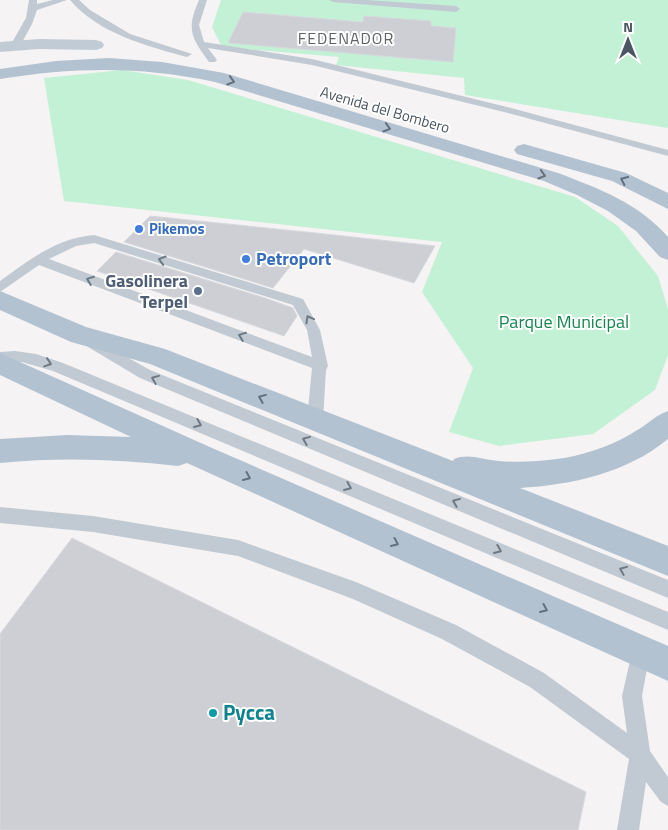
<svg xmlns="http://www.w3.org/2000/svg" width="668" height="830" font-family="'Titillium Web',sans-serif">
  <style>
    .green { fill: #c3f1d5 }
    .building { fill: #cdcfd5; stroke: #d7d9de }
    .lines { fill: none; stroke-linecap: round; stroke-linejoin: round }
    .service { fill: #c1cad2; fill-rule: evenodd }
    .secondary { fill: #c1cbd6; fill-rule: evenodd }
    .primary { fill: #b3c2d1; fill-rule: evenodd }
    .oneway { stroke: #64717d }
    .oneway2 { stroke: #6e7983 }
    .shop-dot { fill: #3f7fe0; stroke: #fff; stroke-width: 2 }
    .service-dot { fill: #5c6f8a; stroke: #fff; stroke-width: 2 }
    .culture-dot { fill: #0f9aa8; stroke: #fff; stroke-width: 2 }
    .labels { text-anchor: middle; stroke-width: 4; stroke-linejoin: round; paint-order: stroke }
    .far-street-label { font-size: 15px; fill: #4a5661; stroke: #fff }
    .far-shop-label { font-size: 15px; font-weight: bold; fill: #366cbe; stroke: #fff; text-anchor: start }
    .far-quarter-label { font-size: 16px; letter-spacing: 1px; fill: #5f6368; stroke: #fff }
    .shop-label { font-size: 18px; font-weight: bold; fill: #366cbe; stroke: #fff; text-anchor: start }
    .service-label { font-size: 18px; font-weight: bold; fill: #4e5e75; stroke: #fff; text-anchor: end }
    .park-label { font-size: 18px; fill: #17864f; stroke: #fff }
    .near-culture-label { font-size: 21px; font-weight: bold; fill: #0d838f; stroke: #fff; text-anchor: start }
  </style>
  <rect width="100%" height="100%" fill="#f5f3f3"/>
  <path class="green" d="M221,0H668V128L465,95L464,78L336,65L339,57L222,47L212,27Z
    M122,70L188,80L575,197L618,226L658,276L668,309V355L655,390L593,434L499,446L449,432L473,368L422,292L442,242L64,201L44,78Z"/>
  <path class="building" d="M243,12L363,22L364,16L431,21V26L456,28L453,62L228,43Z
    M150,216L316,233L435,246L414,283L304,249L273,288L124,242Z
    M116,252L265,298L293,308L297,316L284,336L97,271Z
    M72,538L586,792L578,830H0V634Z"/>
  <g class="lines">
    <path class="service" d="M29,0H37V4L53,0H67L37,10L32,24L20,46L18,48H12L10,46L26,18Z
      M70,0H79L90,10L130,34L192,54L187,57C146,46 98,33 70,0Z
      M199,0H207L199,25L204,42L312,59L511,108L668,150V156L504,112L312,65L208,48L217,60L215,62H209C191,37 186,30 199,0Z
      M329,0H367L456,6L460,9L456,12L333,2Z
      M94,235L303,299L320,330L328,366L326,370L323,420L320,424L315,426L310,424L307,420L312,368L39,265L0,292V281C29,260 57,238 94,235ZM94,243L293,305L307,330L312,357L49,259L76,246Z
      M93,338L150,370L668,580V598L140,378L88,347L86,343L88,339Z
      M15,351L36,354L63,363L668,612V630L53,371L22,362H0V352Z
      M0,507L93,516L238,540L356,582L456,625L544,673L627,733L622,696L632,652L634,645L641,643L648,645L650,652L642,696L650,751L668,777V806L661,802L646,782L639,830H617L629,759L530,687L442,639L353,599L238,556L93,532L0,523Z"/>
    <path class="secondary" d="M39,39L96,40L102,42L104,45L102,48L96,50L39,49L0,52V42Z"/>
    <path class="primary" d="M109,58L162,62L224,73L558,173C598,188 640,204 668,237V260L660,257L636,231L608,211L577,195L544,181L215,82C140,66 75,67 0,79V69L56,61Z
      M524,144L626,173L668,193V209L612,181L517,154L514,150L517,146Z
      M0,291L86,327L165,349L453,461L454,459C469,453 483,460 499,461C520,463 543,461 564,458C591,453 616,444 639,429C649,423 656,415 668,411V439C627,473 571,485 520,488L668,546V576L150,364L71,342L0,310Z
      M0,353L212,448L668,646V681L187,463L178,466C118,459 60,457 0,463V439L67,435L131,437L0,375Z"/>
  </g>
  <defs><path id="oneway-chevron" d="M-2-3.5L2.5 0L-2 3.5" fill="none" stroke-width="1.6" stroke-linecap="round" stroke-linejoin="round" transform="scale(1.25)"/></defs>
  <g class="oneway">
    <use href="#oneway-chevron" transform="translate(231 81) rotate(17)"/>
    <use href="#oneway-chevron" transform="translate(387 128) rotate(17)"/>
    <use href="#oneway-chevron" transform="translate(542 175) rotate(17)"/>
    <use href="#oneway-chevron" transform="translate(624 180) rotate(-155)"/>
    <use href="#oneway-chevron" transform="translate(262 398) rotate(-158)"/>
    <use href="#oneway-chevron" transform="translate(247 477) rotate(24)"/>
    <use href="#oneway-chevron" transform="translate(395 543) rotate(24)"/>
    <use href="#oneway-chevron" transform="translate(544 609) rotate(24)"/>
  </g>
  <g class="oneway2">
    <use href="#oneway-chevron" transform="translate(162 260) rotate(-163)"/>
    <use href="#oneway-chevron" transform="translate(90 280) rotate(-159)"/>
    <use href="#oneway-chevron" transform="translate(309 319) rotate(-119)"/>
    <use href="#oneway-chevron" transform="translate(242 336) rotate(-159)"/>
    <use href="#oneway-chevron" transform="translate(48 363) rotate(18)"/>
    <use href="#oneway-chevron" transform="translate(155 379) rotate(-158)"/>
    <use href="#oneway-chevron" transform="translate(198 424) rotate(23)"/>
    <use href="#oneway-chevron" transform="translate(306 440) rotate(-158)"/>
    <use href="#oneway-chevron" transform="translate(348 487) rotate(23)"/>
    <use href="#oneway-chevron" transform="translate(456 502) rotate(-158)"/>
    <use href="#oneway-chevron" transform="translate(498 550) rotate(23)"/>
    <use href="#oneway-chevron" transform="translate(623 570) rotate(-158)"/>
  </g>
  <g class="shop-dot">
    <circle cx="139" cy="229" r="5"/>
    <circle cx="246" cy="259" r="5"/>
  </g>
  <circle class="service-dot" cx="198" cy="291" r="5"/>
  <circle class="culture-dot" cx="213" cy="713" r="5"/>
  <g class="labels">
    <g class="far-street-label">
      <text transform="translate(385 110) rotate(16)" y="5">Avenida del Bombero</text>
    </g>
    <g class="far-shop-label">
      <text x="149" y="234">Pikemos</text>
    </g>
    <g class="far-quarter-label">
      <text x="346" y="44">FEDENADOR</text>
    </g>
    <g class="shop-label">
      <text x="256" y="265">Petroport</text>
    </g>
    <g class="service-label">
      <text x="188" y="287">Gasolinera<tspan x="188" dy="21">Terpel</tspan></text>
    </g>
    <g class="park-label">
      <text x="564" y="328">Parque Municipal</text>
    </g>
    <g class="near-culture-label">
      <text x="223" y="720">Pycca</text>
    </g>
  </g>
  <g transform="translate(628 40)" stroke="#ffffff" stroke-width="4" paint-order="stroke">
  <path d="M0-4L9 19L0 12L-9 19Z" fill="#4a5661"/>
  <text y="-8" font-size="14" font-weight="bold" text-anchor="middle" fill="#4a5661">N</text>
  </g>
</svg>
